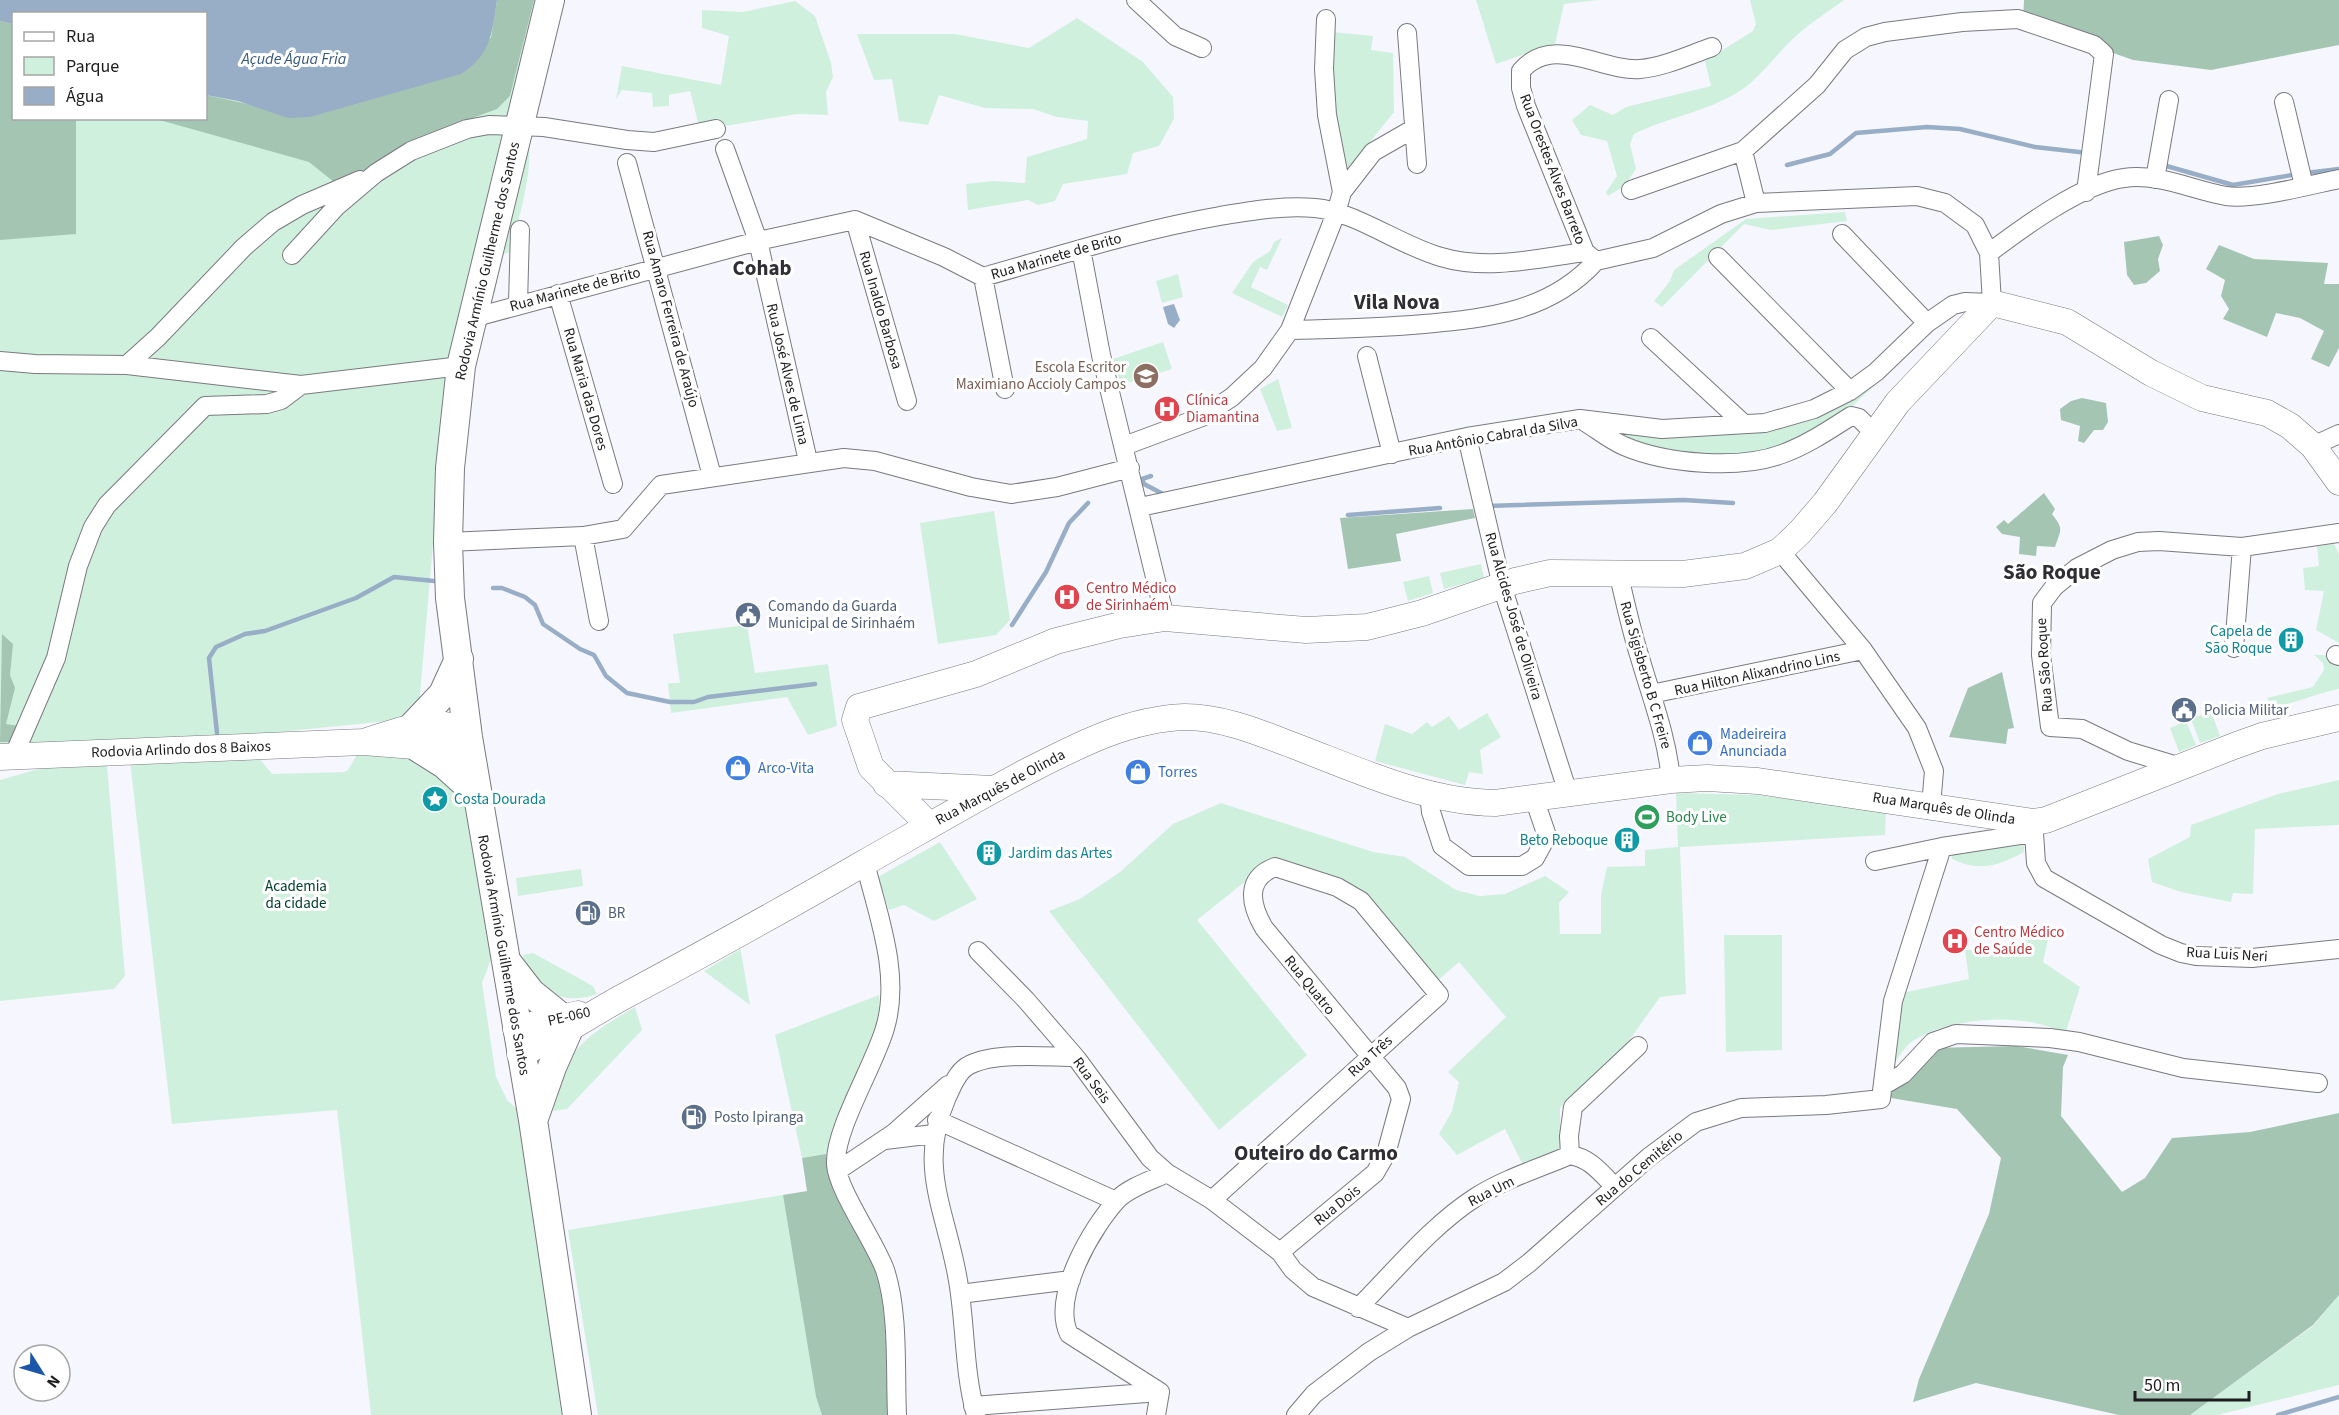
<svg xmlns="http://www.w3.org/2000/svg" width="2339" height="1415" font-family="'Source Sans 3',sans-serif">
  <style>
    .green { fill: #d0f0de; fill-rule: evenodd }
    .forest { fill: #a5c5b3 }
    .water { fill: #98aec6 }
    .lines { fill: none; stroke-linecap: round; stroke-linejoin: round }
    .stream { stroke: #98aec6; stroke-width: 4.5 }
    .street-casing { stroke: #79797f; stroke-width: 20 }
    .secondary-casing { stroke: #79797f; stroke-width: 27 }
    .primary-casing { stroke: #79797f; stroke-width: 30 }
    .street { stroke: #fff; stroke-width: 18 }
    .secondary { stroke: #fff; stroke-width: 26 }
    .primary { stroke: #fff; stroke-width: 28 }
    .labels { text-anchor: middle; stroke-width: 6; stroke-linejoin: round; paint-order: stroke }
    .street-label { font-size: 15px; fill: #1d1d1f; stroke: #fff }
    .education-label { font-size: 15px; fill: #785e54; stroke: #fff; text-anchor: end }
    .health-label { font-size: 15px; fill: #be3a42; stroke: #fff; text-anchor: start }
    .service-label { font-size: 15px; fill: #4e5e75; stroke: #fff; text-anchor: start }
    .culture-label { font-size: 15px; fill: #0d838f; stroke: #fff; text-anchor: end }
    .shop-label { font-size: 15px; fill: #366cbe; stroke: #fff; text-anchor: start }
    .leisure-label { font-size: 15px; fill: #27864d; stroke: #fff; text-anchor: start }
    .park-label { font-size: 15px; fill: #014029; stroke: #fff }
    .water-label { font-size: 16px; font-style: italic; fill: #36597d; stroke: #fff }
    .district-label { font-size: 21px; font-weight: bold; fill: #2e2e34; stroke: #fff }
  </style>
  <rect width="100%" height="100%" fill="#f6f6fe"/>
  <path class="green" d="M0,0H538L437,497L418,718L111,749H0ZM14,14H206V118H14Z
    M1476,0H1598L1564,4L1555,44L1496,64Z
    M1750,0H1844C1828,12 1810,23 1796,36C1776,54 1762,76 1740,91C1707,112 1668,117 1634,134L1630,144L1636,169L1624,186L1608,196L1606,192L1617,176L1607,141L1581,135L1572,120L1590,105L1613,115L1626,107L1711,86L1705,61L1753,31L1756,24Z
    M795,1L815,16L831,63L833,77L826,92L828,115L797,114L700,130L690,91L669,95V106L653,107L652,93L622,90L616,99L622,66L721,85L729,36L702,28V10L743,12Z
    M1077,18L1143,62L1173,97L1174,119L1159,146L1133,153L1127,174L1063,184L1055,201L1038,205L1028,200L968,210L966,184L993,181L1025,183L1027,157L1087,139L1088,121L1057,117L1033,109L985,108L939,95L928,125L899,121L892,79L874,80L857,34H955L1029,48Z
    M1332,32L1373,36L1371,50L1393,53L1394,112L1342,177L1327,80Z
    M527,139C536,162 517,228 509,253L501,254L495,293L489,292Z
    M1845,212L1847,221L1771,230L1744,224L1662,307L1654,301L1670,281L1674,270L1746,219Z
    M1282,238L1267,270L1260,267L1251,287L1288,305L1282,317L1232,293L1253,262L1270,251L1274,242Z
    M1178,274L1183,297L1162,303L1156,281Z
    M1163,342L1172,369L1121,385L1113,359Z
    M1888,373L1846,412L1775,452L1693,457L1626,441L1606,427L1763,426Z
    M1278,379L1292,428L1277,431L1260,389Z
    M994,511L1010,620L996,635L938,644L920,523Z
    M2334,544L2339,554V643L2316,630L2324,591L2305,590L2303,568L2319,566L2317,546Z
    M1481,564L1484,578L1444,589L1440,573Z
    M1429,576L1433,593L1408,601L1403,582Z
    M747,625L755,673L828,664L837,726L808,735L787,697L671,713L668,683H680L673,634Z
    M2314,655H2325L2339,664V689C2321,692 2296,703 2278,706L2276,700L2269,701L2267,698L2313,687L2324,670L2323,663Z
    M2211,711L2220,736L2200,743L2191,719Z
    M1487,713L1501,737L1480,750L1483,774L1469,772L1465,785L1375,761L1385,724L1412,734L1427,722L1432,727L1449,716L1459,730Z
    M2186,721L2196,745L2179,752L2170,728Z
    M361,748L429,758L469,807L498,941L482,983L496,1077L507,1100L516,1108L564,1415H371L337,1110L172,1124L130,761L255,753L272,774L344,772L348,770Z
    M107,765L125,976L114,989L0,1001V780L42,768Z
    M2339,780V825L2255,829L2253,894L2233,893L2231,902L2181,892L2152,882L2148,859L2190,837L2191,825L2278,794Z
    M1676,793L1757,795L1886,811L1885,835L1680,847L1686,994L1660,997L1628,1042L1560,1108V1152L1524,1167L1505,1129L1457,1155L1439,1134L1452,1111L1459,1082L1448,1072L1506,1017L1459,962L1436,982L1366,898L1266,865L1197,920L1307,1055L1219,1130L1049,911L1080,899L1120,872L1173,824L1221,803L1373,852L1405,857L1456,890L1480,896L1505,894L1545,876L1569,892L1559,903L1560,934H1601V895L1607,867L1645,866V850L1678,847Z
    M2024,839V852C1999,866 1979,872 1952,859L1951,852Z
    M940,842L977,899L934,921L904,905L889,910L878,877Z
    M581,869L583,886L518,896L516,878Z
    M2026,932L2049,935L2043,962L2080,987L2066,1032C2054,1029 2042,1024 2030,1022C1997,1015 1935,1022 1909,1044C1902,1050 1897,1060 1892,1067L1902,993L1969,979L1965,950L2025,948Z
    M1724,935H1782V1050L1726,1052Z
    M741,949V952L750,1005L704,971Z
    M533,953L593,986L597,994C564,1007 528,990 523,955Z
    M879,995L880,1021L826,1154L802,1158L775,1035Z
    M635,1007L642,1030L567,1109L553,1111C561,1051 586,1036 635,1007Z
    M783,1195L816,1397L822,1415H598L568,1230Z
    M2339,1295V1385L2217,1415H2190L2313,1326Z"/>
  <path class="forest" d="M497,0H534L510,96L497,109L438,131L339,186L309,162L156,119L206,118V95L252,105L491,38Z
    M2024,0H2339V45L2211,70L2133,60L2023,21Z
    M0,21L13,24L14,118L76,119V234L0,240Z
    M2159,236L2163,245L2158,259L2160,271L2146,283L2134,285L2127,275L2124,242Z
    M2219,245L2254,259L2328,263L2324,284H2339V348L2329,367L2311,359L2324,331L2300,318L2276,313L2267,337L2223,319L2229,309L2221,296L2225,280L2206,269Z
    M2082,398L2106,403L2108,422L2103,430H2094L2084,443L2078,441L2080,426L2061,420L2060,409L2071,401Z
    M2044,493L2055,509L2052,514C2064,530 2061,528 2055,547L2037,546L2036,556L2019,554L2020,537L2002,534L1996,527L2004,520L2008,524Z
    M1473,509L1475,518L1396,534L1401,561L1348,569L1340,518Z
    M2,634L13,644L10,675L15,688L6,724L20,726L12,742H0Z
    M2002,672L2014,728L2008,729L2006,744L1949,737L1968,688Z
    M2017,1046L2068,1055L2063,1067L2061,1116L2122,1192L2145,1178L2172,1138L2250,1132L2339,1113V1295L2313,1325L2190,1415H2119L1976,1383L1913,1402L1919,1379L1989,1214L2001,1158L1957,1109L1879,1096L1930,1048Z
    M826,1154L832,1185L863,1241L884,1292L889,1415H822L816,1397L783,1195L807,1191L802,1158Z"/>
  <path class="water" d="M0,0H497C492,33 491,55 461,74L310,117L288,118L238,101L206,95V14H14L13,24L0,21Z
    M1174,304L1180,320L1174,328L1168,324L1163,307Z"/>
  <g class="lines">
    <path class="stream" d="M1787,165L1830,154L1856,133L1927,127L1960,129L2035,147L2088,153
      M2163,165L2233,185L2298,174
      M2306,173L2339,169
      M1151,476L1142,479L1144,484L1163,494
      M1487,506L1684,500L1733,503
      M1348,515L1440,508
      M493,588H502L525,597L535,605L543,624L580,649L594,655L606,676L627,693L670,702H694L708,697L815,684
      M1012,625L1046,572L1069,523L1088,503
      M217,733L209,658L216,647L245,634L265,631L356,598L394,577L434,581
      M2278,1415L2339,1397"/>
    <defs>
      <path id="street" d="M1136,0L1175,36L1202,48
        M1326,19L1324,69L1327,115L1342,192
        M1407,33L1417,164
        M2284,102L2304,186
        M725,149L758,241L808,461
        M1743,151L1756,203
        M627,163L712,476
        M2155,179L2169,100
        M1631,190L1743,151L1817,85L1845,50L1866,37L1885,32L1962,22L2018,19L2094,45L2104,54L2086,192
        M855,220L907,401
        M1842,234L1927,323
        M1081,249L1101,355L1165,618
        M1585,252L1526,106L1521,88V71C1553,33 1602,72 1640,69C1664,67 1689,55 1712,47
        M1989,253C2022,228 2083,183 2124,178C2158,173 2193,190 2226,196C2254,200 2310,185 2339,179
        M292,255L336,207L376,173L411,151L467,129L489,125L544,127L627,140L654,142L716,129
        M1718,257L1850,391
        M983,277L1005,389
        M558,294L613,484
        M518,304L520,230
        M472,318L758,241L855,220L944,257L983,277C1061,255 1139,230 1220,216C1250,211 1284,205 1315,208C1354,211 1401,246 1441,257C1488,271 1538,258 1585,252L1596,261
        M1290,330C1335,329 1379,328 1424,324C1488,318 1550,312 1596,261
        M1651,338L1744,424
        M1367,356L1392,454
        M0,361L35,364L127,365L301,385L461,366
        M127,365L158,337L244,247L273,222L302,205L360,180
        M1585,422C1598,430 1610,440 1624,446C1666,464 1739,470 1782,454C1807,445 1829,430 1851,416L1859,418L1875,434
        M1467,437L1502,586L1568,793
        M1124,446L1202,417L1232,397L1263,368L1290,330L1336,213L1342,192L1373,152L1413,129
        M2313,446L2339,434
        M1140,507L1467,437L1580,419L1662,429L1765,423L1814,409L1850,391L1876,372L1927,323L1953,305L1965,302L1992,303L1989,253L1975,225L1945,203L1917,196L1756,203L1721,214L1653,248L1596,261
        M583,536L599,621
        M448,542L583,536L623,529L661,485L844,458L875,461L971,487L1011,494L1057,487L1130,468
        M1780,551L1863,650L1917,728L1934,771L1931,806
        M1618,572C1625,601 1631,630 1640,658C1652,699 1667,737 1671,780
        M2234,648L2242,547
        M2336,655L2339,656
        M1651,694L1863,650
        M14,755L56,658L78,566L93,527L107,505L205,406L267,404L281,400L301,385
        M2181,767L2128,751L2082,729L2050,727L2041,655L2042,603L2054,587L2077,568L2112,550L2138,542L2159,541L2242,547L2339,533
        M1429,793L1431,812L1442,846L1469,866H1522L1535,858L1547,836L1534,798
        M1875,861L1942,847L2034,833L2036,863L2044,878L2161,945L2181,953L2196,956L2252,958L2339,949
        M865,863C878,915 901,975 885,1028C875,1064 834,1130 836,1164C837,1189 875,1242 885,1270C899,1312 895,1370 897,1415
        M978,951L1026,1000L1077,1059L1150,1158L1167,1173L1212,1200L1280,1252L1293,1270L1313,1287L1408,1328
        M1884,1085L1903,1074L1933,1042L1956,1034L2050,1038L2079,1042L2183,1068L2318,1083
        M937,1120L1116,1201
        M885,1140L934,1134
        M1570,1155L1569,1136L1573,1107L1638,1046
        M837,1171L894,1133L948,1085
        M1212,1200L1439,995L1361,901L1337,887L1275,867C1244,879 1251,906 1264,928L1397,1088L1401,1099L1386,1154L1375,1173L1280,1252
        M960,1294L1071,1280
        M1358,1308C1395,1271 1432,1225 1476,1197C1504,1179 1540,1168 1570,1155C1590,1158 1601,1173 1614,1186
        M1160,1392L1069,1334C1051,1297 1092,1227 1118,1199C1130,1187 1152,1180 1167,1173
        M973,1406L1160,1392
        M976,1415C963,1369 966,1321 957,1275C945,1209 917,1165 947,1097C952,1087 956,1074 966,1067C991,1051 1046,1057 1075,1057
        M1156,1415L1160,1392
        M1296,1415L1314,1394L1369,1352L1408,1328L1504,1282L1529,1263L1649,1157L1696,1122L1741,1108L1826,1105L1881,1099L1893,1001L1942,847"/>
      <path id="secondary" d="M0,757L363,742L441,748L455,744L467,731C432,715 397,732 363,742
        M886,784L993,789
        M929,825L871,767L855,720L859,707L976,674L1056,641L1120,625L1165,618L1306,630L1367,627L1422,613L1515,581L1550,573L1683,574L1745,566L1780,551L1800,532L1825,503L1898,402L1992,303L2067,322L2151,373L2202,398L2267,413L2290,426L2313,446L2339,482
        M516,1029L578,1014
        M520,1054C556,1038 585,1018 619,999C701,955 783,910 864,863C917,833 970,802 1024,773C1075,747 1126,719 1185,717C1219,717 1253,730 1284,742C1352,767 1422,802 1495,803L1671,780L1707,778L1758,781L2033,822L2046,820L2234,746L2262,736L2339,718"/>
      <path id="primary" d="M550,0L461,366L450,468L448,542L450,598L468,737L533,1120L577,1415
        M410,729L443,694L459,659
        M417,747L444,764L476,793
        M507,962L531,993L562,1018
        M534,1118L552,1067L568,1031"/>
    </defs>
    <use href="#street" class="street-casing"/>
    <use href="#secondary" class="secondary-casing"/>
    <use href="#primary" class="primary-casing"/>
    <use href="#street" class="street"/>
    <use href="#secondary" class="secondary"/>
    <use href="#primary" class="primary"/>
  </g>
  <defs>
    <symbol id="school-disc" viewBox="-11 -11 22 22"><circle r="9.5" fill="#8d6e63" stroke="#fff"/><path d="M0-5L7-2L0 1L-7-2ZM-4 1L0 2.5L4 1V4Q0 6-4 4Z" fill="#fff"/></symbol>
    <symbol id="hospital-disc" viewBox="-11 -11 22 22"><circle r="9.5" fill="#e0444e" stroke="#fff"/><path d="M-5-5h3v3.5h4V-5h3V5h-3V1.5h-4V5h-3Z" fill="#fff"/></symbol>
    <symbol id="civic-disc" viewBox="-11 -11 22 22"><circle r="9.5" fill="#5c6f8a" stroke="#fff"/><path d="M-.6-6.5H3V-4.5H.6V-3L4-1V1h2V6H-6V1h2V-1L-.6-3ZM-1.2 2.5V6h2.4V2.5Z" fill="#fff"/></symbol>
    <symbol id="building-disc" viewBox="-11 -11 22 22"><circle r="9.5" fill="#0f9aa8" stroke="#fff"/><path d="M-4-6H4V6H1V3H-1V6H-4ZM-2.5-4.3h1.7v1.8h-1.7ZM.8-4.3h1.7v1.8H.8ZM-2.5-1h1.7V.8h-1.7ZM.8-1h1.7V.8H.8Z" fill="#fff"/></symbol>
    <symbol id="shop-disc" viewBox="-11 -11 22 22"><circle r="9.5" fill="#3f7fe0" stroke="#fff"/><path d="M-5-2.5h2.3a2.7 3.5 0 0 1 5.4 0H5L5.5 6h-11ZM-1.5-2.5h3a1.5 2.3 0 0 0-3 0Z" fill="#fff"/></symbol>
    <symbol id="sight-disc" viewBox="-11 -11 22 22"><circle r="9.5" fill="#0f9aa8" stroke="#fff"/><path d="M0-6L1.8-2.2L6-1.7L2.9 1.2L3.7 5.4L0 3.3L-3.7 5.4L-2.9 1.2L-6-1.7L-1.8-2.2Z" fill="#fff"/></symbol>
    <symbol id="stadium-disc" viewBox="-11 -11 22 22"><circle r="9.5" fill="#2e9e5b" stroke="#fff"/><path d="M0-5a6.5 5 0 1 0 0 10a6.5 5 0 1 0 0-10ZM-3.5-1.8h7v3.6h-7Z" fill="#fff"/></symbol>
    <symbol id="fuel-disc" viewBox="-11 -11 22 22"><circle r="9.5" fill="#5c6f8a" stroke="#fff"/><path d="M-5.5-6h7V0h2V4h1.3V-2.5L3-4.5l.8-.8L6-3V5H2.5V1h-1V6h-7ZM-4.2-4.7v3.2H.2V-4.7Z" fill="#fff"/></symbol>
  </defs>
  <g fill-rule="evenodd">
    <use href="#school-disc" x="1131" y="361" width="30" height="30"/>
    <use href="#hospital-disc" x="1152" y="394" width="30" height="30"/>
    <use href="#hospital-disc" x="1052" y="582" width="30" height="30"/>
    <use href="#civic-disc" x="733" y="600" width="30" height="30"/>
    <use href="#building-disc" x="2276" y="625" width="30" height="30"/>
    <use href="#civic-disc" x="2169" y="695" width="30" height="30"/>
    <use href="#shop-disc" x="1685" y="728" width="30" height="30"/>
    <use href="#shop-disc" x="723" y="753" width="30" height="30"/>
    <use href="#shop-disc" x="1123" y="757" width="30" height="30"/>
    <use href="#sight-disc" x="420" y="784" width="30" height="30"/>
    <use href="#stadium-disc" x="1632" y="802" width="30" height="30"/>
    <use href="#building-disc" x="1612" y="825" width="30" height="30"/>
    <use href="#building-disc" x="974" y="838" width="30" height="30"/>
    <use href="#fuel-disc" x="573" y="898" width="30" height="30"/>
    <use href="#hospital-disc" x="1940" y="926" width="30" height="30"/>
    <use href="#fuel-disc" x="679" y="1102" width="30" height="30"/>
  </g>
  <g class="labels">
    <g class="street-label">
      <text transform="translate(1553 169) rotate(69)" y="5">Rua Orestes Alves Barreto</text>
      <text transform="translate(1056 256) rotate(-16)" y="5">Rua Marinete de Brito</text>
      <text transform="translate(487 261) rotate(-77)" y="5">Rodovia Armínio Guilherme dos Santos</text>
      <text transform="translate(575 289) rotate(-15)" y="5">Rua Marinete de Brito</text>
      <text transform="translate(881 310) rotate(74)" y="5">Rua Inaldo Barbosa</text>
      <text transform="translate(671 319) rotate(75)" y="5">Rua Amaro Ferreira de Araújo</text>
      <text transform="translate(788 374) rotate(77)" y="5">Rua José Alves de Lima</text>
      <text transform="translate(586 389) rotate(74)" y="5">Rua Maria das Dores</text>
      <text transform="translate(1493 436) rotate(-10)" y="5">Rua Antônio Cabral da Silva</text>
      <text transform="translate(1514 616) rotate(74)" y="5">Rua Alcides José de Oliveira</text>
      <text transform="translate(2044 665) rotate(-94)" y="5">Rua São Roque</text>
      <text transform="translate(1757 673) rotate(-12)" y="5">Rua Hilton Alixandrino Lins</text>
      <text transform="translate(1646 675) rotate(74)" y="5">Rua Sigisberto B C Freire</text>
      <text transform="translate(181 749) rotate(-2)" y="5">Rodovia Arlindo dos 8 Baixos</text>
      <text transform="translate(1000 787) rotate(-28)" y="5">Rua Marquês de Olinda</text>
      <text transform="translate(1944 808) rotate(9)" y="5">Rua Marquês de Olinda</text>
      <text transform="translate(2227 954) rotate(3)" y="5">Rua Luis Neri</text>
      <text transform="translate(504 955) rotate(80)" y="5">Rodovia Armínio Guilherme dos Santos</text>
      <text transform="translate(1310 985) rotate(51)" y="5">Rua Quatro</text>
      <text transform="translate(569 1016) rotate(-13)" y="5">PE-060</text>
      <text transform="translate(1370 1056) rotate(-42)" y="5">Rua Três</text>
      <text transform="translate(1092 1080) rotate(54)" y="5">Rua Seis</text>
      <text transform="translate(1639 1168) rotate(-40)" y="5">Rua do Cemitério</text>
      <text transform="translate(1491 1191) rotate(-27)" y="5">Rua Um</text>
      <text transform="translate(1337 1205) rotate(-39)" y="5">Rua Dois</text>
    </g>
    <g class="education-label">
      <text x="1126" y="372">Escola Escritor<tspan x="1126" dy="17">Maximiano Accioly Campos</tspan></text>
    </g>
    <g class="health-label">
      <text x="1186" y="405">Clínica<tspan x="1186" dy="17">Diamantina</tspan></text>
      <text x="1086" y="593">Centro Médico<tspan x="1086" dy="17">de Sirinhaém</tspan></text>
      <text x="1974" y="937">Centro Médico<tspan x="1974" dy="17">de Saúde</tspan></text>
    </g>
    <g class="service-label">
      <text x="768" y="611">Comando da Guarda<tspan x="768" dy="17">Municipal de Sirinhaém</tspan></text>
      <text x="2204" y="715">Policia Militar</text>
      <text x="608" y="918">BR</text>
      <text x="714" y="1122">Posto Ipiranga</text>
    </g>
    <g class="culture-label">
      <text x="2272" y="636">Capela de<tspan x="2272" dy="17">São Roque</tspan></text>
      <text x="454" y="804" text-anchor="start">Costa Dourada</text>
      <text x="1608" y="845">Beto Reboque</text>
      <text x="1008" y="858" text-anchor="start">Jardim das Artes</text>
    </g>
    <g class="shop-label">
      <text x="1720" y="739">Madeireira<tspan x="1720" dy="17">Anunciada</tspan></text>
      <text x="758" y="773">Arco-Vita</text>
      <text x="1158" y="777">Torres</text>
    </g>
    <g class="leisure-label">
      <text x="1666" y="822">Body Live</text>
    </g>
    <g class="park-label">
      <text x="296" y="891">Academia<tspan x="296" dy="17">da cidade</tspan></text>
    </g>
    <g class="water-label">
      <text x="294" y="64">Açude Água Fria</text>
    </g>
    <g class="district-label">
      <text x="762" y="275">Cohab</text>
      <text x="1397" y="309">Vila Nova</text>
      <text x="2052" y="579">São Roque</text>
      <text x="1316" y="1160">Outeiro do Carmo</text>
    </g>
  </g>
  <rect x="12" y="12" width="195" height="108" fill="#ffffff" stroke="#a5a5a5" stroke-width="1.5"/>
  <rect x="24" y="32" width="30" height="9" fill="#ffffff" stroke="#a5a5a5" stroke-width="1.5"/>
  <text x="66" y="42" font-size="18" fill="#1d1d1f">Rua</text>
  <rect x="24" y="57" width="30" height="18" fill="#d0f0de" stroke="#a5a5a5" stroke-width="1.5"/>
  <text x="66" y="72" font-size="18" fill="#1d1d1f">Parque</text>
  <rect x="24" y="87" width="30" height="18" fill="#98aec6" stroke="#a5a5a5" stroke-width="1.5"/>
  <text x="66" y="102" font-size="18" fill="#1d1d1f">Água</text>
  <g transform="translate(42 1373) rotate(127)"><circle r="28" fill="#ffffff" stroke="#a5a5a5" stroke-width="1.5"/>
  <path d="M0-4.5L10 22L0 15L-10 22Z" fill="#1c56a8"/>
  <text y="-9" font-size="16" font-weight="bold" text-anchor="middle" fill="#1d1d1f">N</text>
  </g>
  <path d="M2135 1391v9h114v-9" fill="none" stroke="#1d1d1f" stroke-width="3"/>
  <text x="2144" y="1391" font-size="18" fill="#1d1d1f" stroke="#ffffff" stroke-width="4.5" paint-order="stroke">50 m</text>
</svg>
